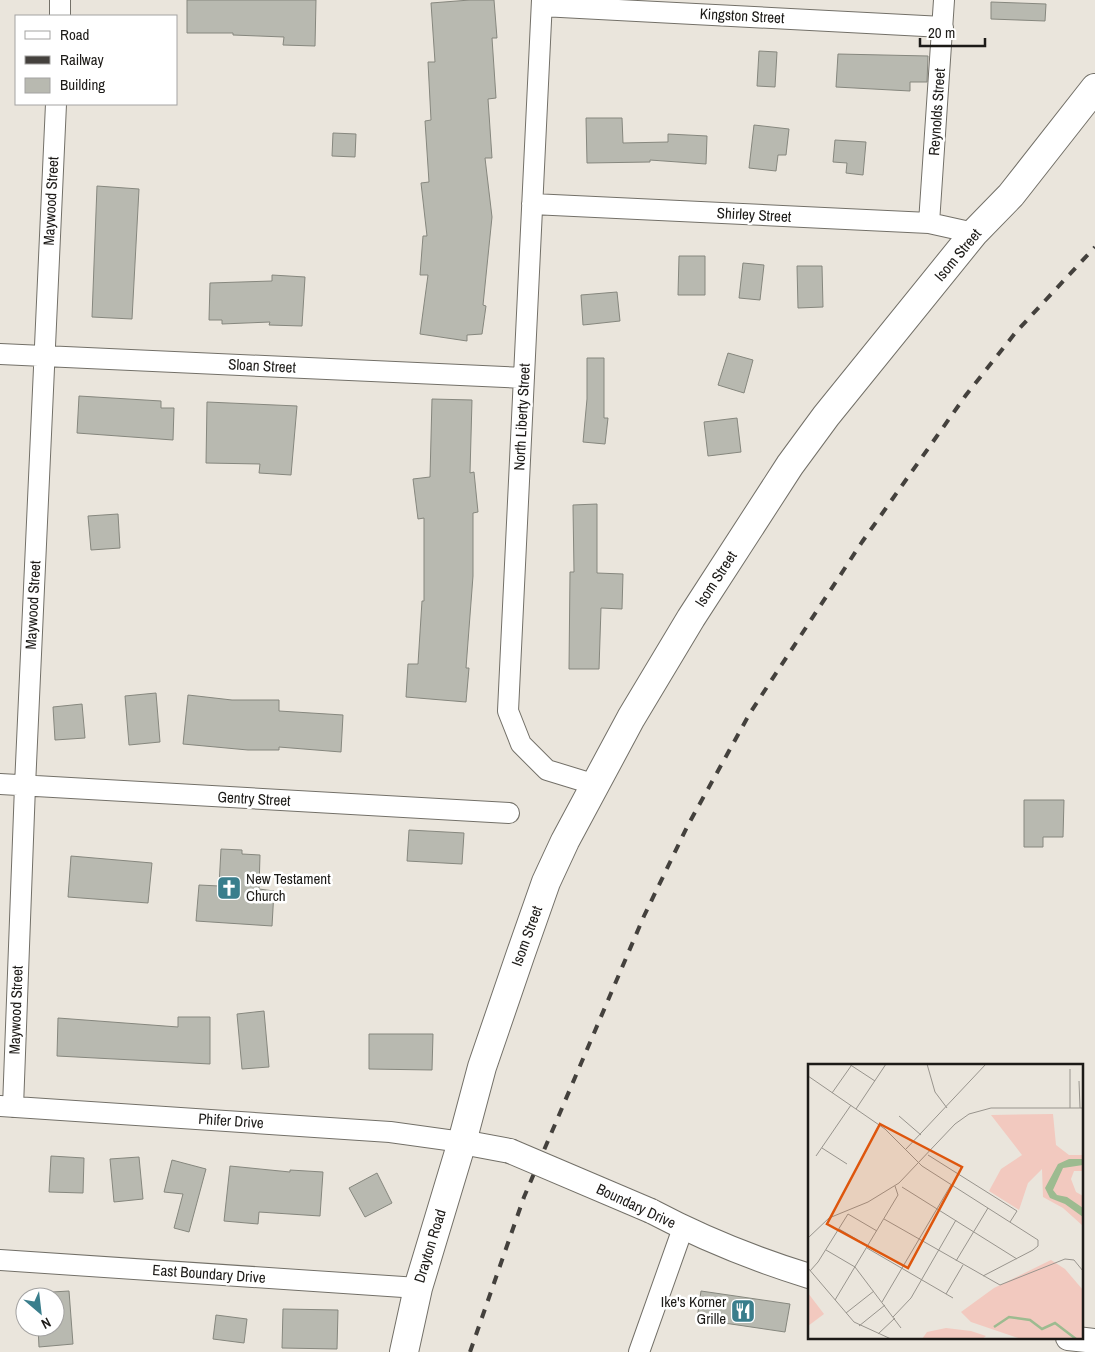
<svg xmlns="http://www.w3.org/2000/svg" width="1095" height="1352" font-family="'Archivo Narrow',sans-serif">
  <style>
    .building { fill: #b8b9b0; stroke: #86877e }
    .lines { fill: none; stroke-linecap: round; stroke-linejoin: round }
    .minor-casing { stroke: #737068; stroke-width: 22 }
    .tertiary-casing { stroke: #737068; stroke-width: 26 }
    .secondary-casing { stroke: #737068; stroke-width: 30 }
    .minor { stroke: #fff; stroke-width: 20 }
    .tertiary { stroke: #fff; stroke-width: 24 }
    .secondary { stroke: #fff; stroke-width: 28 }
    .rail { stroke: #44413d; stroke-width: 4; stroke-dasharray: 9 9; stroke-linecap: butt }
    .tertiary-bridge-casing { stroke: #737068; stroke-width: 26; stroke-linecap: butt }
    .tertiary-bridge { stroke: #fff; stroke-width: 24 }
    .labels { text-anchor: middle; stroke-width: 5; stroke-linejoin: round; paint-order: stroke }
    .street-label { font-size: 15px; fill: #1c1a17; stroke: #fff }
    .poi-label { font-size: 15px; fill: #1c1a17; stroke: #fff; text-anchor: start }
    .inset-river { fill: none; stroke: #9dbb90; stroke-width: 2.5 }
    .inset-road { fill: none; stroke: #98948d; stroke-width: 1 }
    .view { fill: #de560d; fill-opacity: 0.15; stroke: #de560d; stroke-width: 2.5 }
    .inset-edge { fill: none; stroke: #1c1a17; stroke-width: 2.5 }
  </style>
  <rect width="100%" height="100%" fill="#eae5dc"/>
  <path class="building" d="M187,0H316L315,46L283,45L284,37L233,35V33H187Z
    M470,0H494L497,38H492L496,98L488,99L492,158H485L492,217L483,305L486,306L482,334L467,335V341L420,334L428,275H420L423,236H427L421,183L429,182L425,121L431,120L428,62H435L431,3Z
    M991,2L1046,4L1045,21L991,19Z
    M759,51L777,52L775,87L757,86Z
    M838,54L928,56L927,82H910V91L836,87Z
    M586,118H622L623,143L668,142V134L707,136L706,164L650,160V162L587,163Z
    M754,125L789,129L786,155H778L776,171L749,168Z
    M333,133L356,134L355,157L332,156Z
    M835,140L866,142L863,175L846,173L847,163L833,162Z
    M97,186L139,189L132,319L92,317Z
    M679,256H705V295H678Z
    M743,263L764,265L760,300L739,298Z
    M797,266H822L823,307L798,308Z
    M272,275L305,277L302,326L269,325L270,322L222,324V320H209L210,283L272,281Z
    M617,292L620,321L583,325L581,295Z
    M728,353L753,360L744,393L718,385Z
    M587,358H604V418H608L605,444L583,442L587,399Z
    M79,396L161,401V408H174L173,440L77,433Z
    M432,399L472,400L470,473L474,472L478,512L473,513V576L466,668H469L466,702L406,697L408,664H418L422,601H424V518L418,519L413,479L430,477Z
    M207,402L297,406L291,475L259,473L260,464L206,463Z
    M737,418L741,452L708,456L704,422Z
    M597,504V573L623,574L622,609L601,608L599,669H569L570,572H574L573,505Z
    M118,514L120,548L91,550L88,516Z
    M156,693L160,742L129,745L125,696Z
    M188,695L232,700H279V711L343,715L341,752L279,747V750H248L183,744Z
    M82,704L85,738L55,740L53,707Z
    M1024,800H1064L1063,837H1043V847H1024Z
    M409,830L464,833L462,864L407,861Z
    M221,849L242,850V854L260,855L259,889L274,891L272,926L196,921L199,885L219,886Z
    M71,856L152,863L148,903L68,897Z
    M264,1011L269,1067L242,1069L237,1014Z
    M178,1017H210V1064L57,1056L58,1018L178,1027Z
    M369,1034H433L432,1070L369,1069Z
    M51,1156L84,1158L83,1193L49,1192Z
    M139,1157L143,1199L114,1202L110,1159Z
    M172,1160L206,1169L189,1232L174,1228L183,1194L164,1192Z
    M230,1166L290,1172V1170L323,1172L320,1216L259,1212L258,1224L224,1221Z
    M377,1173L392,1203L365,1217L349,1188Z
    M69,1291L73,1344L39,1347L38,1327H55V1297H36V1293Z
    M701,1291L790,1304L785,1332L697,1319Z
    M283,1309L338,1310L337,1349L282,1348Z
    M216,1315L247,1319L244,1343L213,1339Z"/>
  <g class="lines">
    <defs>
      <path id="minor" d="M542,0L508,711L521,744L547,770L596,785
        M542,6L943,27
        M60,16V0
        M532,204L929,223L974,233
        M929,223L944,0
        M0,354L524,378
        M0,784L509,813
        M0,1106L390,1132L462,1142
        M13,1107L25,786L56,104
        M0,1260L418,1288
        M639,1352L683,1228"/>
      <path id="tertiary" d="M462,1142L510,1151
        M651,1211C702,1238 754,1259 809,1276
        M1068,1338L1095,1341"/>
      <path id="secondary" d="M404,1352L418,1288L462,1142L482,1067L520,956L546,882L565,841L631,718L691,618L790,465L826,416L974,233L1011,195L1095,88"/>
    </defs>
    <use href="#minor" class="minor-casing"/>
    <use href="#tertiary" class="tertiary-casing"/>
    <use href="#secondary" class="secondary-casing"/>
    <use href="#minor" class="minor"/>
    <use href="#tertiary" class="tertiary"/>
    <use href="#secondary" class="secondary"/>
    <path class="rail" d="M470,1352L524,1197L644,916L688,825L750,713L862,542L966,395L1016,332L1095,247"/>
    <defs>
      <path id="tertiary-bridge" d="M510,1151L651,1211"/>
    </defs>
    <use href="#tertiary-bridge" class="tertiary-bridge-casing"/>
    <use href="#tertiary-bridge" class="tertiary-bridge"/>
  </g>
  <defs>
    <symbol id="church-square" viewBox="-11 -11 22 22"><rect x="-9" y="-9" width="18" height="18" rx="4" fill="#3a7e8c" stroke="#fff"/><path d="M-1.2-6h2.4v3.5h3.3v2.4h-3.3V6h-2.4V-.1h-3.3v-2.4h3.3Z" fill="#fff"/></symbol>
    <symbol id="restaurant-square" viewBox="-11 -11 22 22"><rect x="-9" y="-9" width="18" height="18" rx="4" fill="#3a7e8c" stroke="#fff"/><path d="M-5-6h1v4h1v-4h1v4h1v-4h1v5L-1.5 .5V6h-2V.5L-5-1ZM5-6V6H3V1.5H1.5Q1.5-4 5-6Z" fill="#fff"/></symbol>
  </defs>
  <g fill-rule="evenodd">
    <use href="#church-square" x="215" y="874" width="28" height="28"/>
    <use href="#restaurant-square" x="729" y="1297" width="28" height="28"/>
  </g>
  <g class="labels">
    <g class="street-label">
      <text transform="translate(742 16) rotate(3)" y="5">Kingston Street</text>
      <text transform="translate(937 112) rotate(-86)" y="5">Reynolds Street</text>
      <text transform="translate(51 201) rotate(-87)" y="5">Maywood Street</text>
      <text transform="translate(754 215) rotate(3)" y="5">Shirley Street</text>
      <text transform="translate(958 255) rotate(-50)" y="5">Isom Street</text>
      <text transform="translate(262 366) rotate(3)" y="5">Sloan Street</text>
      <text transform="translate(522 417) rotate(-87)" y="5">North Liberty Street</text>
      <text transform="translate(716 579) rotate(-57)" y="5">Isom Street</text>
      <text transform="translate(33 605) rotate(-87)" y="5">Maywood Street</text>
      <text transform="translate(254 799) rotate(3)" y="5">Gentry Street</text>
      <text transform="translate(527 936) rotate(-70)" y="5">Isom Street</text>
      <text transform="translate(16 1010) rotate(-88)" y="5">Maywood Street</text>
      <text transform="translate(231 1121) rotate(4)" y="5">Phifer Drive</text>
      <text transform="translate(636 1206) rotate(25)" y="5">Boundary Drive</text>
      <text transform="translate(430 1246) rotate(-73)" y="5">Drayton Road</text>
      <text transform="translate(209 1274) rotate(4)" y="5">East Boundary Drive</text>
    </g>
    <g class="poi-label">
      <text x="246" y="884">New Testament<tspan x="246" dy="17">Church</tspan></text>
      <text x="726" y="1307" text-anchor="end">Ike's Korner<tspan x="726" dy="17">Grille</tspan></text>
    </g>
  </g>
  <g transform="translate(808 1064)">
    <rect width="275" height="275" fill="#eae5dc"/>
    <path d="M245,50L248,81L261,91H275V107H266L263,115L268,128L275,132V162L255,144L235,133L234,105L220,119L211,146L181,127L193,105L214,91L183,51ZM243,196L257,205L275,226V275H213L163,258L153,248L186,224ZM0,229L16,250L0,262ZM138,264L163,267L178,272L174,275H114L119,268Z" fill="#f2c9bf"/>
    <path d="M261,95H275V101L255,104L245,126L249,131L259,133L275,144V153L257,140L242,134L237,124L250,100Z" fill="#9dbb90"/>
    <path class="inset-river" d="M186,263L201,253L222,256L234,265L247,259L268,275"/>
    <path class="inset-road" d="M41,0L67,17M119,0L127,28L139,44M262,5V44M0,12L77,65L114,102L230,176V182L225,186L175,212M271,17L272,44M24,29L43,2M48,45L78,0M91,52L113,71M14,84L39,100M98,85L178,0M120,91L209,147L202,158M8,92L43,41M94,123L209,195M40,150L69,167M76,155L192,221L257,195L266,196L275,207M31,165L60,182M0,174L21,154L60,138L91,119L147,60L161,50L183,44H275M59,184L145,234M18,186L47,203L93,264M148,197L180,144M0,204L46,258L83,275M2,207L10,198L40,150M138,230L155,201M27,236L90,131L87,122M74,238L143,121M38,249L66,227M85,253L103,234L148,156M51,262L77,241M70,270L87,254"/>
    <path class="view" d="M72,60L154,103L100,204L19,160Z"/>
    <rect width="275" height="275" class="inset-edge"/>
  </g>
  <rect x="15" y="15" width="162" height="90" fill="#ffffff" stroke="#a4a3a2"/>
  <rect x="25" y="31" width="25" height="8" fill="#ffffff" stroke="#a4a3a2"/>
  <text x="60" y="40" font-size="15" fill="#1c1a17">Road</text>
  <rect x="25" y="56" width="25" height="8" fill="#44413d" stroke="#a4a3a2"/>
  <text x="60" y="65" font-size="15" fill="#1c1a17">Railway</text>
  <rect x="25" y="78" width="25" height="15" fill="#b8b9b0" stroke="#a4a3a2"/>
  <text x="60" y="90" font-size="15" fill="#1c1a17">Building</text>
  <g transform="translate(40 1312) rotate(152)"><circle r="24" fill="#ffffff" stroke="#a4a3a2"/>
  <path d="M0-4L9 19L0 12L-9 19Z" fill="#3a7e8c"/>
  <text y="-8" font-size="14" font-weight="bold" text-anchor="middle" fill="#1c1a17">N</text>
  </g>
  <path d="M920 38v8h65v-8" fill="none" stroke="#1c1a17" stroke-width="2.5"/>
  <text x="928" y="38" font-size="15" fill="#1c1a17" stroke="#ffffff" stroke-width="4" paint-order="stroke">20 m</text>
</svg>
